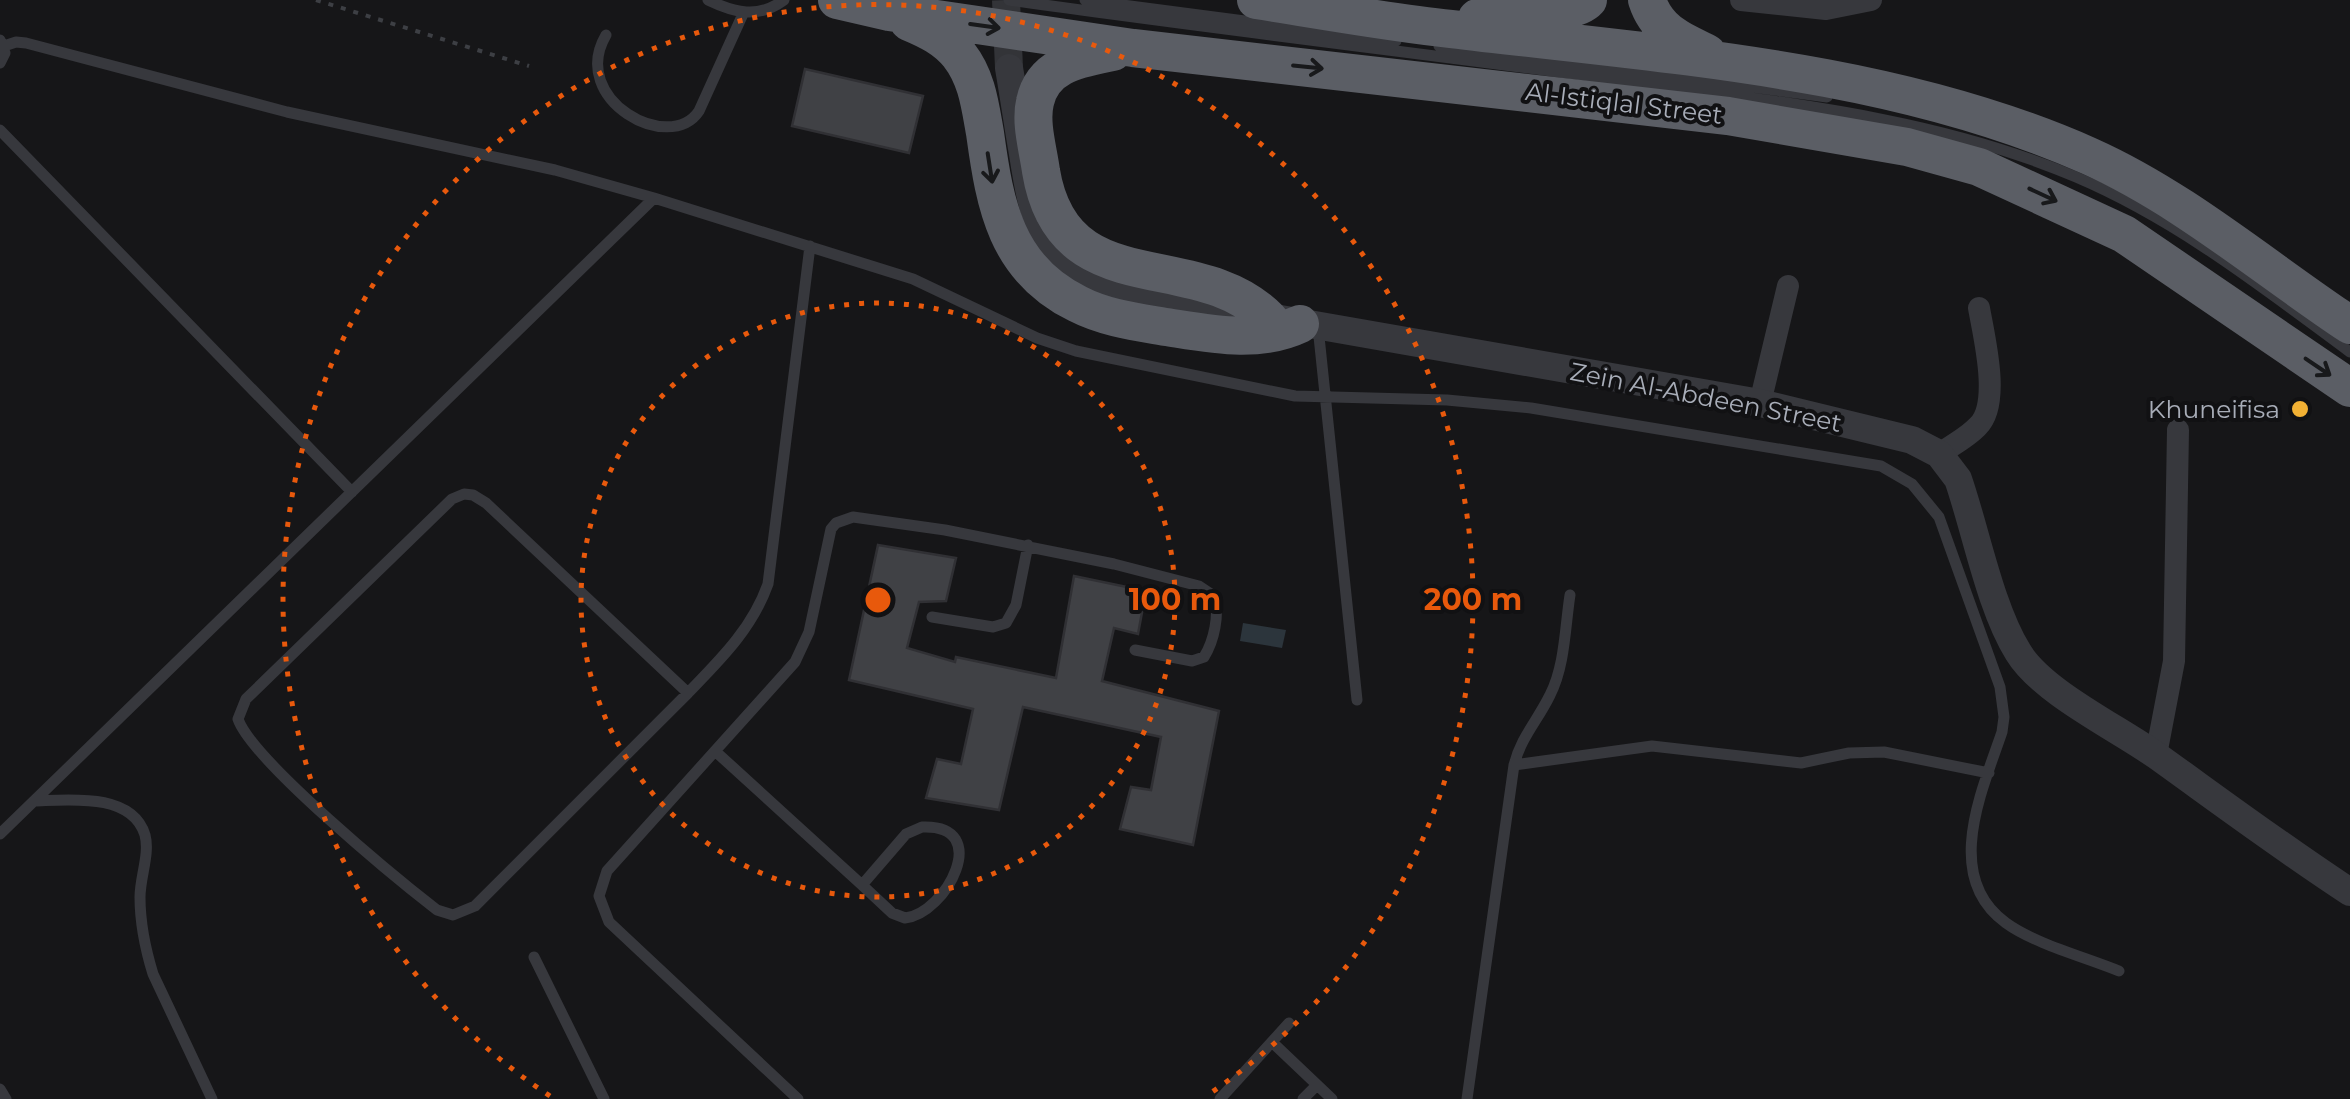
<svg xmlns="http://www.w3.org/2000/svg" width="2350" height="1099" font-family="Montserrat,sans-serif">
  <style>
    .water { fill: #2c353c }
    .building { fill: #404145; stroke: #303034; stroke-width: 2.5 }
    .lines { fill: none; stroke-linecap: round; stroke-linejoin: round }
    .tertiary-tunnel { stroke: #333438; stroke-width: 28; stroke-dasharray: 28 14; stroke-linecap: butt }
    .path { stroke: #3d3f44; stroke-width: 4; stroke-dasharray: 5 8; stroke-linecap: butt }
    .service { stroke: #37383d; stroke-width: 11 }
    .minor { stroke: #37383d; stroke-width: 22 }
    .tertiary { stroke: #37383d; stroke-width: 28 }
    .trunk { stroke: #5b5e65; stroke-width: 38 }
    .oneway { stroke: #18191b }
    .ring { fill: none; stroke: #e8590c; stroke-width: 5; stroke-dasharray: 5 10 }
    .poi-dot { fill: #f2b134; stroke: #111113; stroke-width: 4 }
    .labels { text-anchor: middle; stroke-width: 8; stroke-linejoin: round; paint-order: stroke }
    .street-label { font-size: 25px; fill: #a8adb8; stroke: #111113 }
    .poi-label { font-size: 25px; fill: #a8adb8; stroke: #111113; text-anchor: end }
    .centre { fill: #e8590c; stroke: #111113; stroke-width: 5 }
    .ring-label { font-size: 30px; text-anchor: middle; font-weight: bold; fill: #e8590c; stroke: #111113; stroke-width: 8; stroke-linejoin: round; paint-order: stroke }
  </style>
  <rect width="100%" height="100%" fill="#161618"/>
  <path class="water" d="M1243,623L1286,630L1282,648L1240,641Z"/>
  <path class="building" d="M805,69L923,96L909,153L792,126Z
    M878,545L956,558L946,601L919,602L907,648L955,662L956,657L1056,678L1074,576L1146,591L1138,634L1114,628L1102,681L1219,711L1193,845L1120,829L1131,787L1151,790L1161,737L1023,707L999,810L926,798L937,759L961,764L973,709L849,680Z"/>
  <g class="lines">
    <path class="tertiary-tunnel" d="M1006,0L1009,68"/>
    <path class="path" d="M316,0L529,66"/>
    <path class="service" d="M708,0C735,13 758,19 784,0
      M1009,0C1219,30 1430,54 1640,83C1788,103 1938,118 2076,177C2177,220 2262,287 2350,352
      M1085,0L1396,41
      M606,35C568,100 670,155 699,111L743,14
      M0,40L5,53L0,63
      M4,46L16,42L26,43L287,112L555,170L654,198L913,279L1037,338L1076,351L1295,396L1447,400L1531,408L1881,466L1912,484L1939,517L2000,687L2004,717L2002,732C1982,791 1942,877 2006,923C2035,944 2085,957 2119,971
      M1439,46L1827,97
      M0,130L352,492
      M1318,327L1357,700
      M464,494L473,495L486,503L688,693L475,906L453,915L437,910C397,879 252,760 238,719L246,699L452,499Z
      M932,617L993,627L1006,623L1016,605L1028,545
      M688,693C720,660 752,629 768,584L810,246
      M715,751L862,885
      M1514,765L1652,746L1801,763L1849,753L1884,752L1989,773
      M34,801C68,800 132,792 145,835C150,854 140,877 140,897C140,923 145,948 153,974L212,1099
      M922,827C994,824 946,914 905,918L892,913L862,885L906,834Z
      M0,834L654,198
      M534,957L604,1099
      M1272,1042L1332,1099
      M0,1089L6,1099
      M798,1099L609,922L599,896L607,871L795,662L809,632L831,529L836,523L853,517L945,530L1114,564L1199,586L1214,596C1220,614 1214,641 1204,657L1192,661L1135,650
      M1220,1099L1289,1023
      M1303,1099L1317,1085
      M1467,1099L1514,765C1521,737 1538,720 1550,695C1565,666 1565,627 1570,595"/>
    <path class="minor" d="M1741,0L1826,9L1871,0
      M1760,403L1788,286
      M1939,454C1951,446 1968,437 1978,426C2001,404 1984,337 1979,308
      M2156,755L2174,661L2178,430"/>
    <path class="tertiary" d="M1009,68C1014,97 1018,125 1023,154C1033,218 1041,259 1104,288L1760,403L1912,440L1939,454L1958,479C1976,531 1990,607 2018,652C2042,692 2118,728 2157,756C2221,802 2284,849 2350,892"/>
    <path class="trunk" d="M837,0L889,12L1133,48L1728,116L1907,147L1979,167L2124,234L2350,388
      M1256,0C1321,10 1386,22 1451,29C1664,55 1891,68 2089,156C2183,198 2264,268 2350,325
      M1647,0C1657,31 1680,40 1707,53
      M1477,18C1506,11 1572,18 1588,0
      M909,22C928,30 945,38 959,55C977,78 980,105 985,133C995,206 1006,269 1078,304C1105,318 1137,322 1166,327C1211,334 1258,344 1300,324
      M1113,52C1079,59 1043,64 1035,102C1030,123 1038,149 1041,171C1063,306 1196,245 1269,319"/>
  </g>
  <defs><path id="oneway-shaft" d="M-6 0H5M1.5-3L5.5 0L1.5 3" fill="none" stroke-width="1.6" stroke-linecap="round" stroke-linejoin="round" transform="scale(2.5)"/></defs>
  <g class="oneway">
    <use href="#oneway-shaft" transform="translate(985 26) rotate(8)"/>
    <use href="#oneway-shaft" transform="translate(1308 67) rotate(6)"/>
    <use href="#oneway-shaft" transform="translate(990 168) rotate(81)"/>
    <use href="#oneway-shaft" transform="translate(2043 195) rotate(25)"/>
    <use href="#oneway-shaft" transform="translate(2318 367) rotate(34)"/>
  </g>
  <g class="ring">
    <circle cx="878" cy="600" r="297"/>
    <path d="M550 1096A595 595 0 1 1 1206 1096"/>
  </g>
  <circle class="poi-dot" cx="2300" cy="409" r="10"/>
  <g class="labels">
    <g class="street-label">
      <text transform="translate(1624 103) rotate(7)" y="9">Al-Istiqlal Street</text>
      <text transform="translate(1706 397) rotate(11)" y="9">Zein Al-Abdeen Street</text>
    </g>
    <g class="poi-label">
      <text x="2280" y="418">Khuneifisa</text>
    </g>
  </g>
  <circle cx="878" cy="600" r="15" class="centre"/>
  <g class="ring-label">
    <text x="1175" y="610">100 m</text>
    <text x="1473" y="610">200 m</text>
  </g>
</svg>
